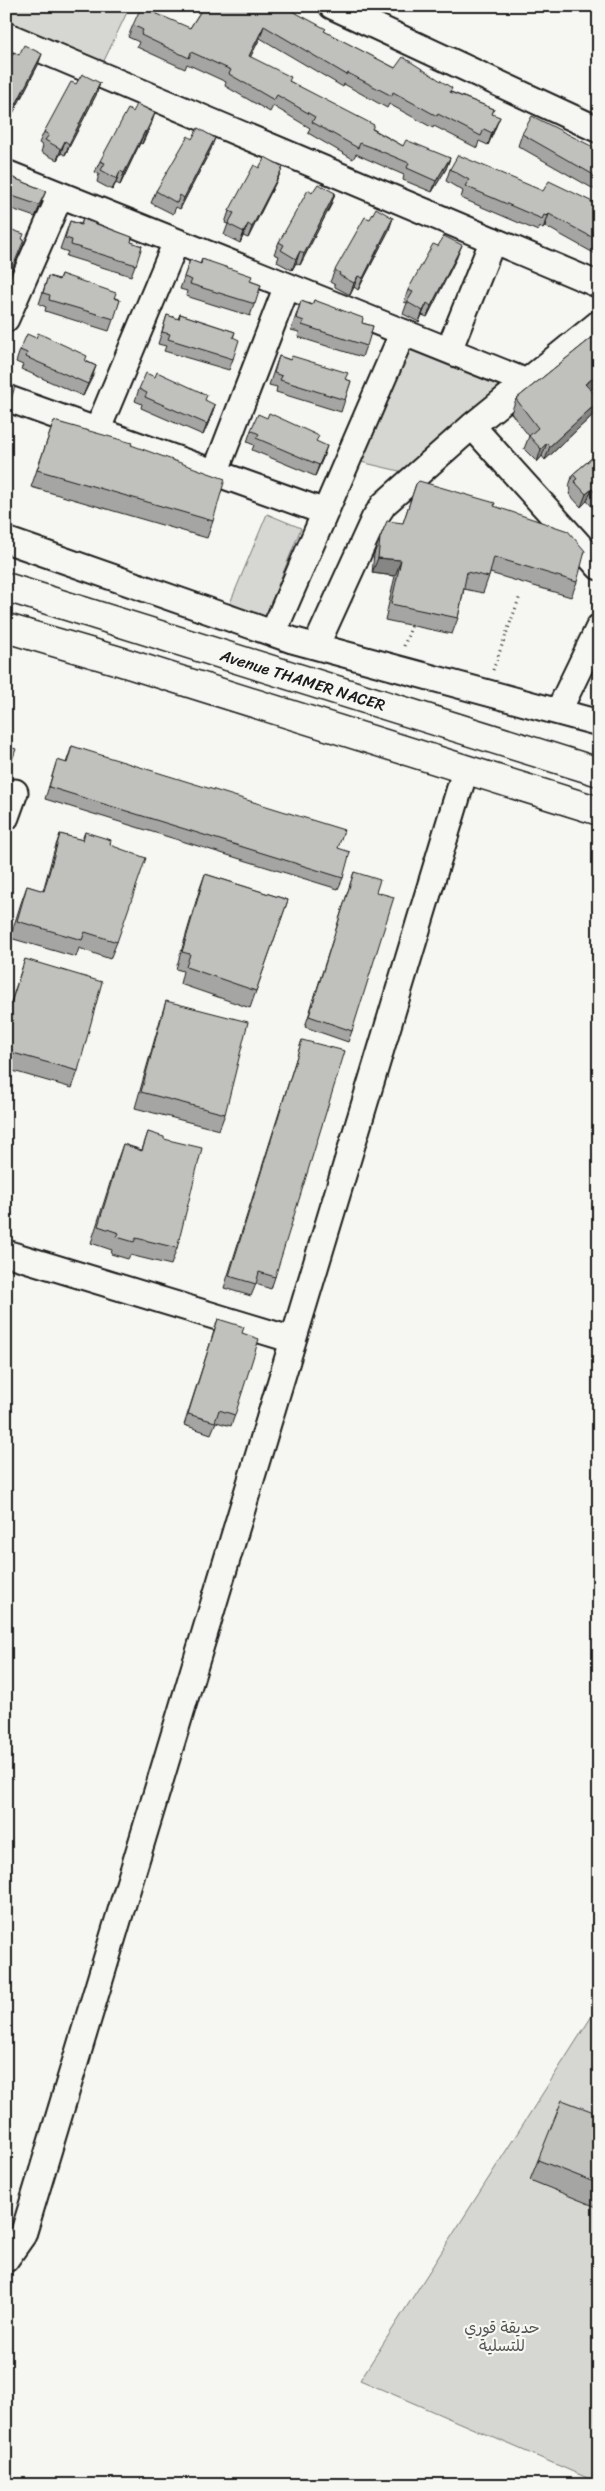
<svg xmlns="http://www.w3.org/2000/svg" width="605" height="2491" font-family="Sriracha,'Playpen Sans Arabic',sans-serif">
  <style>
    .green { fill: #d6d6d2; stroke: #797977 }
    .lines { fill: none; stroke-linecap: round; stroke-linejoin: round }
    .street-casing { stroke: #1c1c1c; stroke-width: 29 }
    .highway-casing { stroke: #1c1c1c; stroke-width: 31 }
    .path { stroke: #1c1c1c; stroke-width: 3; stroke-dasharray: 1 4; stroke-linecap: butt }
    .street { stroke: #f6f6f2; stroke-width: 25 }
    .highway { stroke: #f6f6f2; stroke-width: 28 }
    .wall { fill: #a5a5a3; stroke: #1c1c1c }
    .shaded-wall { fill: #868684; stroke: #1c1c1c }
    .building { fill: #c0c0bd; stroke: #1c1c1c }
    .labels { text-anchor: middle; stroke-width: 4.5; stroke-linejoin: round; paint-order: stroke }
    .street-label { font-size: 16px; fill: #1c1c1c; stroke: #f6f6f2 }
    .park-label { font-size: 16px; fill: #545453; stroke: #f6f6f2 }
  </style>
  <rect width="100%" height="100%" fill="#f6f6f2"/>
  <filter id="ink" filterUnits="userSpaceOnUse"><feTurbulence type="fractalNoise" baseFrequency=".02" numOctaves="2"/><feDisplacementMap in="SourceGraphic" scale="10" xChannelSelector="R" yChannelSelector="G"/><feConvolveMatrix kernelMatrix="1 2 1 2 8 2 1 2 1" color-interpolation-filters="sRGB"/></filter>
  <g filter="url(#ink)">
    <path class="green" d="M6,6H130L102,65L6,24Z
      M405,339L509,381L412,474L348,459Z
      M267,514L301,528L265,618L230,603Z
      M599,2005V2483L360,2380Z"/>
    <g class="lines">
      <defs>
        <path id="street" d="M332,6L599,130
          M6,35L599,285
          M6,173L527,382
          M6,319L60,196
          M449,350L493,240
          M6,398L325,512
          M472,426L599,567
          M97,431L176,242
          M215,473L287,286
          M6,540L292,640L599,723
          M273,633L403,332
          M316,646L374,519L384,504L472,426L599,323
          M559,710L599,627
          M6,817L15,792
          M6,1253L293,1340
          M6,2259L23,2235L465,771"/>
        <g id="highway">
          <path id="s1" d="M6,587L599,772"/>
          <path d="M6,628L116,660L599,811"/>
        </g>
      </defs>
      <use href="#street" class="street-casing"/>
      <use href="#highway" class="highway-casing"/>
      <path class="path" d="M404,646L413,622
        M493,670L520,596"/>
      <use href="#street" class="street"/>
      <use href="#highway" class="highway"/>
    </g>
    <path class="wall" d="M197,6H283L325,32L395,68L451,92L494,109L492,114L495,129L488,145L479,141L477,148L434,126L433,128L389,104L387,108L344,84L343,87L260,38L250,57L289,81L373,129L403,146L450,158L446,169L432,192L403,180L404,175L367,159L356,154L353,159L308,133L310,128L273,106L270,112L225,86L226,82L187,64L185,69L137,47L139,42L128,37L133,25L190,28L202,9Z
      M38,65L7,125H6V66Z
      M100,83L96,95L65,155L61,153L57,160L41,152L43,146L39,143L44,132L76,84Z
      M151,125L142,144L140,143L120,185L116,183L112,190L97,182L99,174L95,172L100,161Z
      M522,134L599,150V192L518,146Z
      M192,139L211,149L180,209L176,207L173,214L151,203L156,191Z
      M283,167L278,178L248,238L243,236L240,243L224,235L228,224L225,223L229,211L259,168Z
      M450,169L599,205V256L545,226L543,229L540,227L538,231L461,198L463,191L446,181Z
      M6,175L46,191L35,217L6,207Z
      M312,193H335L331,205L300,265L296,263L292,270L277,262L279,256L274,254L279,242Z
      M83,219L131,242L142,246L131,276L66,256L68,252L60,249L70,221L81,224Z
      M389,230L358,290L354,287L350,295L335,287V285L330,282L335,270Z
      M457,257L427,317L422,315L419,322L403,314L407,303L404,302L408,290Z
      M202,259L250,281L261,285L250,316L186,296L187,291L180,289L190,260L200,264Z
      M61,274L120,300L109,331L45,311L46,307L39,304L48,276L59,279Z
      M314,300L362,323L373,326L362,357L298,337L299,332L291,330L301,301L312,305Z
      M180,314L235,332L233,338V359L229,370L164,351L166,346L158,344L167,315L178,319Z
      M599,332V383L590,390L595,413L545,460L542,456L537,462L524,449L529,436L511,413L516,399Z
      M20,350L86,361L96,366L83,396L21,369L23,365L16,362Z
      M279,356L351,381L341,412L276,392L277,387L269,385Z
      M139,389L205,400L211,417L203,435L141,408L142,404L135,401Z
      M54,421L131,445L213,521L207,538L31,487Z
      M251,430L317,442L323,458L315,476L252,450L254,445L247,442Z
      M599,452V514L587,501L581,507L569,494L571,489L569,486L573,474Z
      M416,484L494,506L577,582L571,597L490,573L483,593L464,589L458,618L452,634L385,620L395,576L372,573L374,554L380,538L403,523Z
      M72,746L338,848L343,878L338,889L45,799L57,760L66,763Z
      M85,832L110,845L117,942L110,959L79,948L76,957L10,938L21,903L27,886L43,891L54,851L60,834L82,840Z
      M354,872L376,892L352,1031L348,1042L305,1027Z
      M205,874L288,900L250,1008L180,984L183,971L176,969L199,891Z
      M25,959L78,1071L72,1088L6,1069V1017Z
      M166,1001L225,1114L219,1130L135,1108L161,1017Z
      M302,1040L275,1277L271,1289L256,1284L251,1296L224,1288Z
      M148,1132L164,1139L177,1248L171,1265L130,1255L128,1259L111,1254L112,1250L91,1243L117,1161L123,1144L142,1150Z
      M218,1319L242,1333L235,1415L231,1426L216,1422L211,1434L184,1425Z
      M599,2114V2208L530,2180L538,2160Z"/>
    <path class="shaded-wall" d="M264,26L260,38L245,68L249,56Z
      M42,54L38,65L7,125L11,114Z
      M100,83L96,95L65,155L69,144Z
      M155,113L151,125L142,144L146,132Z
      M500,117L495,129L488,145L492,133Z
      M145,131L140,143L120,185L124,173Z
      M215,138L211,149L180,209L184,198Z
      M65,141L61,153L57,160L61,149Z
      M450,158L446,169L432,192L436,181Z
      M283,167L278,178L248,238L252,227Z
      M120,171L116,183L112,190L117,179Z
      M335,193L331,205L300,265L304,254Z
      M549,214L545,226L543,229L547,216Z
      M393,218L389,230L358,290L363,278Z
      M248,224L243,236L240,243L244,232Z
      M462,245L457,257L427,317L431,306Z
      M300,251L296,263L292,270L296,259Z
      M358,276L354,287L350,295L354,283Z
      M427,303L422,315L419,322L423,311Z
      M96,366L92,378L83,396L88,384Z
      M599,374V383L580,398L585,384Z
      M599,401V404L595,413L545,460L550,446Z
      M215,405L211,417L203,435L207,424Z
      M547,443L542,456L537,462L541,449Z
      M327,446L323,458L315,476L319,465Z
      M592,489L587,501L581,507L586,494Z
      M378,558L401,560L395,576L372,573Z"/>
    <path class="building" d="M204,6H283L326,29L324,31L395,68L403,57L452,88L450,92L494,109L492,114L500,117L492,133L484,129L481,136L438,114L437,116L393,92L392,96L348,73L347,75L264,26L249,56L291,77L289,81L374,125L372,129L403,146L406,140L450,158L436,181L407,168L409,163L371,147L360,143L358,148L312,122L315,117L277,95L274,100L229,74L231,70L191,52L189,58L141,35L143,30L133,25L141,7L190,28Z
      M24,45L42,54L11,114L7,111L6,114V66L14,52L19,55Z
      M82,74L100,83L69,144L65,141L61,149L45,140L49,135L44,132L71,82L76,84Z
      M137,104L155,113L146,132L145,131L124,173L120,171L117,179L101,170L105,163L100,161L128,109L133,112Z
      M532,116L599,150V178L522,134Z
      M198,128L215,138L184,198L180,195L177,203L156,191L188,136L192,139Z
      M458,155L543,191L549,181L599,205V241L549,214L547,216L544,215L542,219L465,186L469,180L450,169Z
      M265,157L283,167L252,227L248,224L244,232L228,224L234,213L229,211L254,165L259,168Z
      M6,175L46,191L39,205L6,194Z
      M318,184L335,193L304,254L300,251L296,259L281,250L284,245L279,242L308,190L312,193Z
      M376,208L393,218L363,278L358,276L354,283L339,275L340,273L335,270L365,217L370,219Z
      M83,219L132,237L131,242L142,246L136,265L71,245L72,240L65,238L70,221L81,225Z
      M6,228L24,234L22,239L24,240L6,283Z
      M444,236L462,245L431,306L427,303L423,311L407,302L413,292L408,290L433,244L438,246Z
      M202,259L252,276L250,281L261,285L255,304L190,284L192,280L184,277L190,260L201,264Z
      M61,274L116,293L114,298L120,300L114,319L49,300L50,295L43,293L48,276L59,280Z
      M314,300L363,318L362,323L373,326L367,346L302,325L304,321L296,318L301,301L312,305Z
      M180,314L235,332L233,337L239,340L233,359L168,339L170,334L162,332L167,315L179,319Z
      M599,332V374L585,384L599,399V401L550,446L547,443L541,449L529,436L538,428L516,399Z
      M38,333L87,356L85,361L96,366L88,384L26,357L27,353L20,350L27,334L36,338Z
      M279,356L290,360L292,356L348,373L345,379L351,381L345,400L280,380L282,376L274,373Z
      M157,372L207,395L205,400L215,405L207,424L145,397L147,393L139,389L146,373L155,377Z
      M6,383L15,386L6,416Z
      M269,413L319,436L316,441L327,446L319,465L256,438L259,434L251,430L258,414L267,418Z
      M54,421L132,443L131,445L225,479L213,521L37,470Z
      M599,452V497L592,489L586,494L574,481L577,479L573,474Z
      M419,481L495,503L494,506L568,531L585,551L577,582L494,557L489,577L467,572L458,618L391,604L401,560L378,558L380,538L387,521L403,523L416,484Z
      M6,726L9,727L6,737Z
      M6,746L16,749L7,774H6Z
      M72,746L344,830L338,848L350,852L343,878L49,787L57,760L67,763Z
      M85,832L111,840L110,845L146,858L117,942L85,932L82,940L17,921L27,886L44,891L60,834L83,840Z
      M354,872L380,880L376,892L394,897L352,1031L309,1016Z
      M205,874L288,900L256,991L186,967L190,954L182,952Z
      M25,959L102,982L78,1071L6,1051V1019Z
      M166,1001L248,1022L225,1114L141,1092Z
      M302,1040L345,1051L275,1277L259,1272L256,1284L229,1276Z
      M148,1132L164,1137V1139L202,1148L177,1248L136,1238L134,1242L117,1237L119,1233L98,1226L123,1144L142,1151Z
      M218,1319L244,1327L242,1333L259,1339L235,1415L219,1410L215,1422L188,1414Z
      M562,2100L599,2114V2184L538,2160Z"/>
  </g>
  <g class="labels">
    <g class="street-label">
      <text dy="6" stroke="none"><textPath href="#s1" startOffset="311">Avenue THAMER NACER</textPath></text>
    </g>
    <g class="park-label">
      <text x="502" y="2333">حديقة قوري<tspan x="502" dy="18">للتسلية</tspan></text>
    </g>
  </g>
  <rect width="605" height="2491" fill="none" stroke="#f6f6f2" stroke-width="25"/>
  <rect x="12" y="12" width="580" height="2466" fill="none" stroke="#1c1c1c" stroke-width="2" filter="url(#ink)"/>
</svg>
